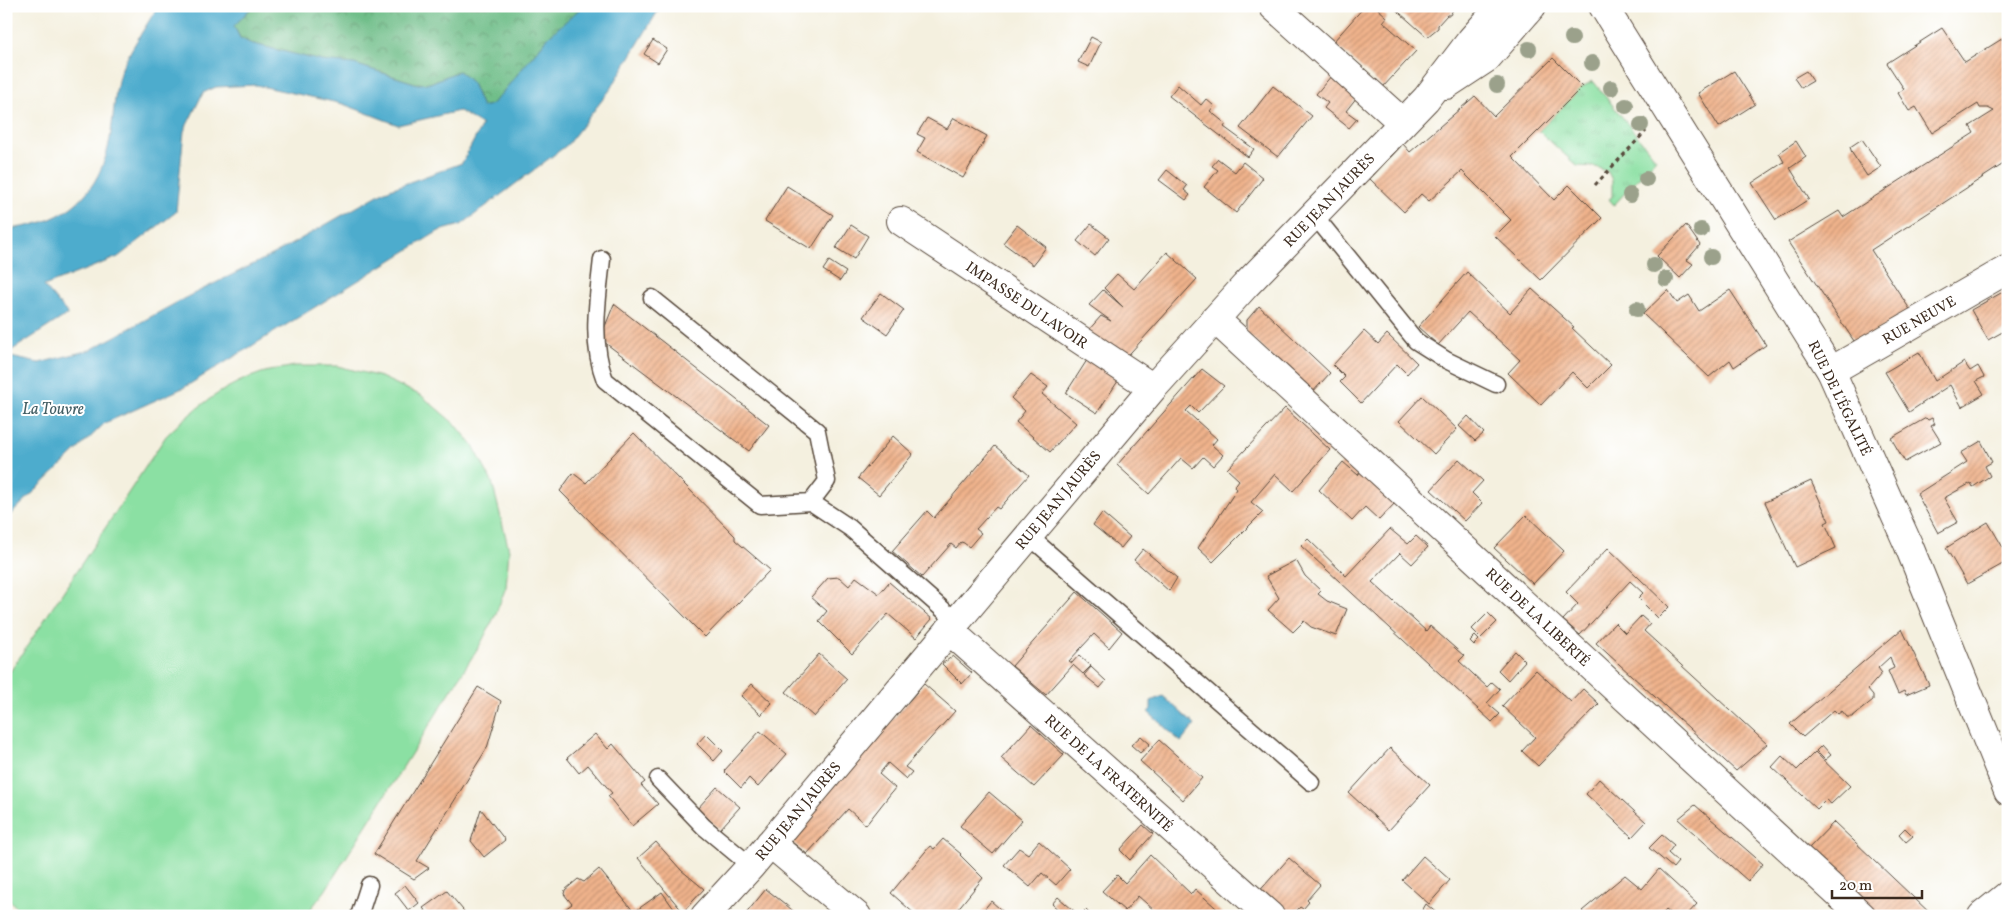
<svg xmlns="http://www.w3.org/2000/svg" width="2014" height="922" font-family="Vollkorn,serif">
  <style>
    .grass { fill: url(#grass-tufts); stroke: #638560 }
    .forest { fill: url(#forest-crowns); stroke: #567454 }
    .pitch { fill: #8be0a3; stroke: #638560 }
    .water { fill: #4eaccd; stroke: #446b76 }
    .building { fill: url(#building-hatch) }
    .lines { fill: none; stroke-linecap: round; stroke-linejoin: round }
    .service-casing { stroke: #57483b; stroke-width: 19 }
    .minor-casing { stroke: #57483b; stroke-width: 30 }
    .tertiary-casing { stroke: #57483b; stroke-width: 30 }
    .path { stroke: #57483b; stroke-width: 3; stroke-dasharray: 4 4; stroke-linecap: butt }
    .service { stroke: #fff; stroke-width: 16 }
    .minor { stroke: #fff; stroke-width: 28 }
    .tertiary { stroke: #fff; stroke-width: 28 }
    .tree { fill: #9ba18b }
    .labels { text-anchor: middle; stroke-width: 4; stroke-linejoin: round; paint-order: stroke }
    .street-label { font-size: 15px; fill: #3b2a1e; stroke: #fff }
    .water-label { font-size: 16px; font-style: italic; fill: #435e64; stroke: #fff }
  </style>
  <defs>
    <pattern id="grass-tufts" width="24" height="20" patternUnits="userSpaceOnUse" patternTransform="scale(1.25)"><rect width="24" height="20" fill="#8be0a3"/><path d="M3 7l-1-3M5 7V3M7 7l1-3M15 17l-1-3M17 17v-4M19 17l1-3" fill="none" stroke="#79c08c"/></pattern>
    <pattern id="forest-crowns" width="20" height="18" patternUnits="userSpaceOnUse" patternTransform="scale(1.25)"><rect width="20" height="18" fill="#70be89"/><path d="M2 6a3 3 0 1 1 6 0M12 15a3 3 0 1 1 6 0" fill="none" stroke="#5d9b6f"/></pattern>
    <pattern id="building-hatch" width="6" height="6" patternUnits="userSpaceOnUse" patternTransform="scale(1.25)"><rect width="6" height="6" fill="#f0b38c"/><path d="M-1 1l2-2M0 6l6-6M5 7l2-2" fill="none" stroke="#c49272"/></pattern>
  </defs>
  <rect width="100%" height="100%" fill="#fff"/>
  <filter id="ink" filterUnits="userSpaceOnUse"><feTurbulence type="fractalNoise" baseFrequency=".02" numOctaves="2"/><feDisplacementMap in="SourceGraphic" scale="10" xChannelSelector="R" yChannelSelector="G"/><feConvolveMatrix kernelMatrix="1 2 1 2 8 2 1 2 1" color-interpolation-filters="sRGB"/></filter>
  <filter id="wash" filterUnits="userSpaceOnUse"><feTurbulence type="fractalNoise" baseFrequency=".0096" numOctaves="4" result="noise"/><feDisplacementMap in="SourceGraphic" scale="20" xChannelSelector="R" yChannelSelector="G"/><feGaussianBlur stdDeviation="1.12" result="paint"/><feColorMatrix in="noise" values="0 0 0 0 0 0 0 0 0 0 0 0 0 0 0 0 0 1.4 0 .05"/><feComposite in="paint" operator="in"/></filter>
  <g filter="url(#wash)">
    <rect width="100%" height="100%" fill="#f4f0df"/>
    <path class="grass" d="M1593,81L1656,159L1614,205L1609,199L1612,197V180L1608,172L1596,167L1577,166L1539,131L1582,87Z"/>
    <path class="forest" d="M253,6H583L549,36L497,99L490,105L482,107L472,83L459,71L430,83L418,84L354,64L322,61L250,43L240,38L234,26Z"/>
    <path class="pitch" d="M294,366H337L381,377L422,396L457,426L474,447L492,482L509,550L506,587L495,616L481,643L325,891L305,916H24L6,896V678L166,436C192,411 222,386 256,375C268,370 282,369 294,366Z"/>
    <path class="water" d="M158,6H253L234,26L240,38L250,43L322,61L354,64L418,84L430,83L459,71L472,83L482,107L490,105L497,99L549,36L583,6H661L610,90L567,145L461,225L439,231L185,387L105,423L6,519V356L39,363L90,350L185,298L274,254L385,191L462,163L482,125L459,111L398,125L343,104L256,85L216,87L203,93L184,131L176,212L118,257L44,286L68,314L6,354V229C58,225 95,201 108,148C114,124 113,97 120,73C126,56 148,23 158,6Z
      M1163,696L1195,725L1181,742L1148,712L1151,709V701Z"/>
    <g id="blocks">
      <path class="building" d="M1365,6H1375L1387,17L1383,22L1416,51L1383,87L1333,42Z
        M1392,6H1455L1450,15H1447L1438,25V28L1427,37Z
        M1942,28L1965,62L2005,37L2008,42V161L1871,250L1911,311L1866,338L1854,341L1788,242L1839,211L1843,217L1974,133L1970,126L1994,111L1988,108H1980L1978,104L1932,133L1916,107L1909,111L1898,93L1904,89L1887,63Z
        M1091,37L1101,42L1089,67L1078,62Z
        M653,40L667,49L658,63L644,54Z
        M1553,58L1582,87L1512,157L1554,200L1569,185L1602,218L1541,280L1495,236L1511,220L1462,171L1429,201L1421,194L1404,212L1370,179L1403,144L1410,152L1475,96L1494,116Z
        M1734,71L1755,104L1719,127L1698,93Z
        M1806,71L1813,81L1801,88L1794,78Z
        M1332,75L1357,97L1346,111L1357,119L1349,128L1324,108L1328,103L1316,94Z
        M1178,85L1201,105L1206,99L1214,106L1210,111L1226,124L1224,127L1254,149L1248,157L1169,96Z
        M1273,86L1312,116L1278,157L1240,128Z
        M927,118L947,129L954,118L987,136L963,178L917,152L925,138L917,134Z
        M1862,139L1881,167L1867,176L1852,153L1850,147Z
        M1796,141L1806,157L1790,168L1809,199L1776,220L1752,183L1784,162L1779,153Z
        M1218,159L1235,172L1243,162L1263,178L1236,213L1204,187L1218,170L1212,166Z
        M1167,170L1187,186L1184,190L1190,195L1186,200L1159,180Z
        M787,186L833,215L811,249L765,221Z
        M1091,224L1109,238L1095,256L1077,241Z
        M851,225L868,236L854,259L836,248Z
        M1017,225L1046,247L1033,265L1003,243Z
        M1686,225L1700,245L1687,260L1693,264L1680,278L1657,256Z
        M1167,252L1197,279L1122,362L1087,332L1101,316L1111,321L1089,305L1103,290L1123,307L1104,288L1117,274L1134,289Z
        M829,261L846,272L840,281L823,270Z
        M1467,272L1510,313L1532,289L1574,327L1572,328L1611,365L1588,388L1572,372L1541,405L1508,373L1520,360L1468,312L1438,345L1418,327Z
        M2008,289V329L1988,340L1971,310Z
        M1668,290L1677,303L1689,295L1699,311L1730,290L1766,345L1734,367L1730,360L1709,377L1643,314Z
        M881,293L904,310L887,334L863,317Z
        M614,304L769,425L749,451L600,339Z
        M1259,306L1330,373L1311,394L1247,333V320Z
        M1364,331L1378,344L1387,334L1417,363L1407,374L1397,364L1361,403L1340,382L1345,377L1333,365Z
        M1919,352L1935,381L1964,362L1970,371L1978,366L1984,377L1976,381L1984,394L1962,407L1950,385L1909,412L1885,372Z
        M1089,357L1120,378L1097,413L1066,393Z
        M1202,369L1224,386L1198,413L1191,406L1186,411L1217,439L1212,445L1223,455L1213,466L1203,457L1193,468L1181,458L1149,494L1117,465Z
        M1031,375L1048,387L1042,394L1076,423L1050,452L1016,422L1025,411L1011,398Z
        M1422,396L1457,429L1434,454L1399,421Z
        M1285,408L1330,450L1293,491L1275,474L1251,502L1263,512L1213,562L1198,548L1237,489L1234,487L1239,480L1227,469Z
        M1468,416L1484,433L1475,441L1459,426Z
        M1926,418L1928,420L1932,418L1935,424L1931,426L1941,442L1905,462L1891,438Z
        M634,433L735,536V540L770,570L705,637L560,491L573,473L586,483Z
        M893,436L913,454L879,495L858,478Z
        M1981,441L1992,462L1985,466L1990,476L1973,487L1971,483L1944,498L1958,522L1938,533L1917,494L1967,462L1961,453Z
        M995,446L1029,475L999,509L996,507L976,529L981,533L969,547L964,543L961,542L956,548L951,544L922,577L892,551L927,511L934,518Z
        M1459,459L1483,481L1472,493L1482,503L1465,521L1431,490Z
        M1343,462L1358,475L1361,471L1395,503L1379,520L1365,507L1352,521L1319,490Z
        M1811,481L1829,521L1825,523L1836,548L1795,567L1765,502Z
        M1102,513L1130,537L1121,548L1093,525Z
        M1526,515L1564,551L1533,584L1494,548Z
        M1988,522L2008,556V561L1967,584L1946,548Z
        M1390,529L1408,544L1416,536L1428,547L1412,564L1400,553L1372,582L1426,631L1430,626L1464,656L1459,661L1487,687L1492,682L1500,689L1487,703L1500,714L1492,722L1301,546L1308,539L1346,576Z
        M1608,548L1669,607L1658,618L1638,598L1643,593L1630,581L1580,635L1563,620L1578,604L1566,592Z
        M1143,549L1177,578L1169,591L1134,560Z
        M1296,560L1305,576L1321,591L1318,594L1327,601L1347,609L1336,636L1311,627L1304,621L1293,632L1268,610L1279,598L1266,576Z
        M839,577L849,586L856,577L879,594L889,582L932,619L916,638L888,614L852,654L819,621L827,611L811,597L828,578Z
        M1077,592L1122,632L1109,648L1094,634L1069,661L1072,663L1079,655L1091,666L1083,674L1073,665L1046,695L1012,666Z
        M1488,613L1497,622L1481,638L1472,629Z
        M1641,616L1650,624L1644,631L1767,744L1736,771L1596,643L1615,623L1625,633Z
        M1902,629L1929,685L1906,695L1904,691L1898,694L1888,671L1894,668L1890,657L1878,668L1882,673L1868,689L1873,695V700L1852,717H1847L1842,711L1838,714L1834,710L1803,737L1790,724Z
        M1475,636L1479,640L1474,645L1470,641Z
        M1515,651L1525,661L1508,680L1498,670Z
        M819,654L847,679L814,717L786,692Z
        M953,656L972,673L962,684L942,664Z
        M1091,667L1106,681L1100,688L1084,675Z
        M1536,670L1571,702L1583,689L1599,704L1538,766L1522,751L1535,737L1502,706Z
        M752,684L772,703L761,715L741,696Z
        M924,684L955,711L905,767L912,772L906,779L888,763L879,774L895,788L866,825L848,809L807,854L787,838Z
        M478,687L501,701L487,748L417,861L429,868L414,879L374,854Z
        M1031,725L1064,755L1034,787L1001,758Z
        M760,731L787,754L758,787L749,778L741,788L724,771Z
        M595,734L608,749L613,744L645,782L641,785L658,804L632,826L608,796L612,793L588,765L579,773L567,758Z
        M706,734L723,751L714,761L697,744Z
        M1141,736L1150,744L1140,753L1131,745Z
        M1159,740L1202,778L1183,800L1140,761Z
        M1822,745L1831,755L1825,760L1816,751Z
        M1390,748L1430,785L1389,830L1349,793Z
        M1815,752L1850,786L1831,804L1826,800L1817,809L1772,767L1782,756L1797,770Z
        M1599,779L1646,822L1632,837L1586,794Z
        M717,787L740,807L720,829L697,809Z
        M989,792L1022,820L993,854L960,826Z
        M1695,805L1763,864L1748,881L1678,819Z
        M481,809L505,840L484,857L471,841Z
        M1834,822L1933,916H1877L1807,850Z
        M1143,825L1153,834L1130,860L1120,850Z
        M1905,828L1913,836L1906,842L1899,834Z
        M1662,835L1674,845L1668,853L1678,862L1673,868L1649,848Z
        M943,839L961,854L960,855L983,878L952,916H917L891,893L930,846L934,849Z
        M1039,841L1070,869L1056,885L1042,873L1030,887L1004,865L1019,848L1028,854Z
        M656,842L681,870L704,889L683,912L638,858Z
        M1150,855L1191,894L1195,889L1225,916H1151L1155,911L1138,896L1125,911L1102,891L1117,875L1125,883Z
        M1423,856L1450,880L1429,904L1402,880Z
        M1289,858L1320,885L1307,900L1309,902L1303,909L1300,907L1292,916H1279L1256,895Z
        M599,869L634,912L662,892L679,916H564L561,912L572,904L564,894L565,890L578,879L584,882Z
        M1659,869L1697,904L1686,916H1673L1666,910L1661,916H1598L1594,912L1587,916L1582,911L1625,875L1642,889Z
        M405,885L419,903L409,911L395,893Z
        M766,889L785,904L799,916H744Z
        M447,891L468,916H430L423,908Z
        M1058,897L1080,916H1065L1052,904Z
        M991,901L1008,916H984L981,913Z
        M1426,904L1440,916H1419Z
        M959,910L967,916H954Z
        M1086,910L1092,916H1080Z"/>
    </g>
  </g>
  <g filter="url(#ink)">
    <use href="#blocks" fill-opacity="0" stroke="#57483b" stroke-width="1"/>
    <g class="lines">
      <defs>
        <path id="service" d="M1314,215L1416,341L1446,360L1496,384
          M602,259C598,298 590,342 605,380L760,505L811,502L850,528L956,621
          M652,298L817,431L827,481L811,502
          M1029,536L1311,782
          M658,779L704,827L751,866
          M359,916L369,885"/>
        <path id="minor" d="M1273,6L1403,123
          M1446,85L1487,58L1532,6
          M901,221L1153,388
          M1215,319L1862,916
          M1831,371L2008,269
          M949,630L1270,916
          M770,843L857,916
          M705,916L751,866L1153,388L1245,286L1426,99L1471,40L1501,6
          M1982,916L2008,895"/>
        <path id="tertiary" d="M1603,6L1831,371L1908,544L2008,791"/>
      </defs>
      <use href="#service" class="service-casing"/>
      <use href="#minor" class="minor-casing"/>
      <use href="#tertiary" class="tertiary-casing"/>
      <path class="path" d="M1595,185L1646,131"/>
      <use href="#service" class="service"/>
      <use href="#minor" class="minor"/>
      <use href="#tertiary" class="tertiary"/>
    </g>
    <g class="tree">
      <circle cx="1572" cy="38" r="8"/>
      <circle cx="1529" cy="49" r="8"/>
      <circle cx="1592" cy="63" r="8"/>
      <circle cx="1497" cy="85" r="8"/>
      <circle cx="1611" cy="88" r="8"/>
      <circle cx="1626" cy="106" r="8"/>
      <circle cx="1641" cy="125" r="8"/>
      <circle cx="1646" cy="179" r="8"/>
      <circle cx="1630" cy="195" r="8"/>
      <circle cx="1701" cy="230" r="8"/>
      <circle cx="1711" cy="257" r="8"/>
      <circle cx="1654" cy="265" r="8"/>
      <circle cx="1666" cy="279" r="8"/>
      <circle cx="1637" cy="309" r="8"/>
    </g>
  </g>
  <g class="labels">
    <g class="street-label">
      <text transform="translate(1329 200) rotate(-46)" y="5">RUE JEAN JAURÈS</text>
      <text transform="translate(1027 305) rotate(34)" y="5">IMPASSE DU LAVOIR</text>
      <text transform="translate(1919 320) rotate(-30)" y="5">RUE NEUVE</text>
      <text transform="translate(1840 398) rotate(64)" y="5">RUE DE L'ÉGALITÉ</text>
      <text transform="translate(1058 500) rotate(-50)" y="5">RUE JEAN JAURÈS</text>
      <text transform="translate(1538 617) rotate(43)" y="5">RUE DE LA LIBERTÉ</text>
      <text transform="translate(1109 773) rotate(42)" y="5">RUE DE LA FRATERNITÉ</text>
      <text transform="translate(798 811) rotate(-50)" y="5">RUE JEAN JAURÈS</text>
    </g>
    <g class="water-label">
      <text x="53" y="414">La Touvre</text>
    </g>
  </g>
  <rect width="2014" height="922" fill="none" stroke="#fff" stroke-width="25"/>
  <path d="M1832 890v8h90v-8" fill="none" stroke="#3b2a1e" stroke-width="2.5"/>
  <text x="1839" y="890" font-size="15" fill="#3b2a1e" stroke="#ffffff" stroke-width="4" paint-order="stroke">20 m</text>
</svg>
